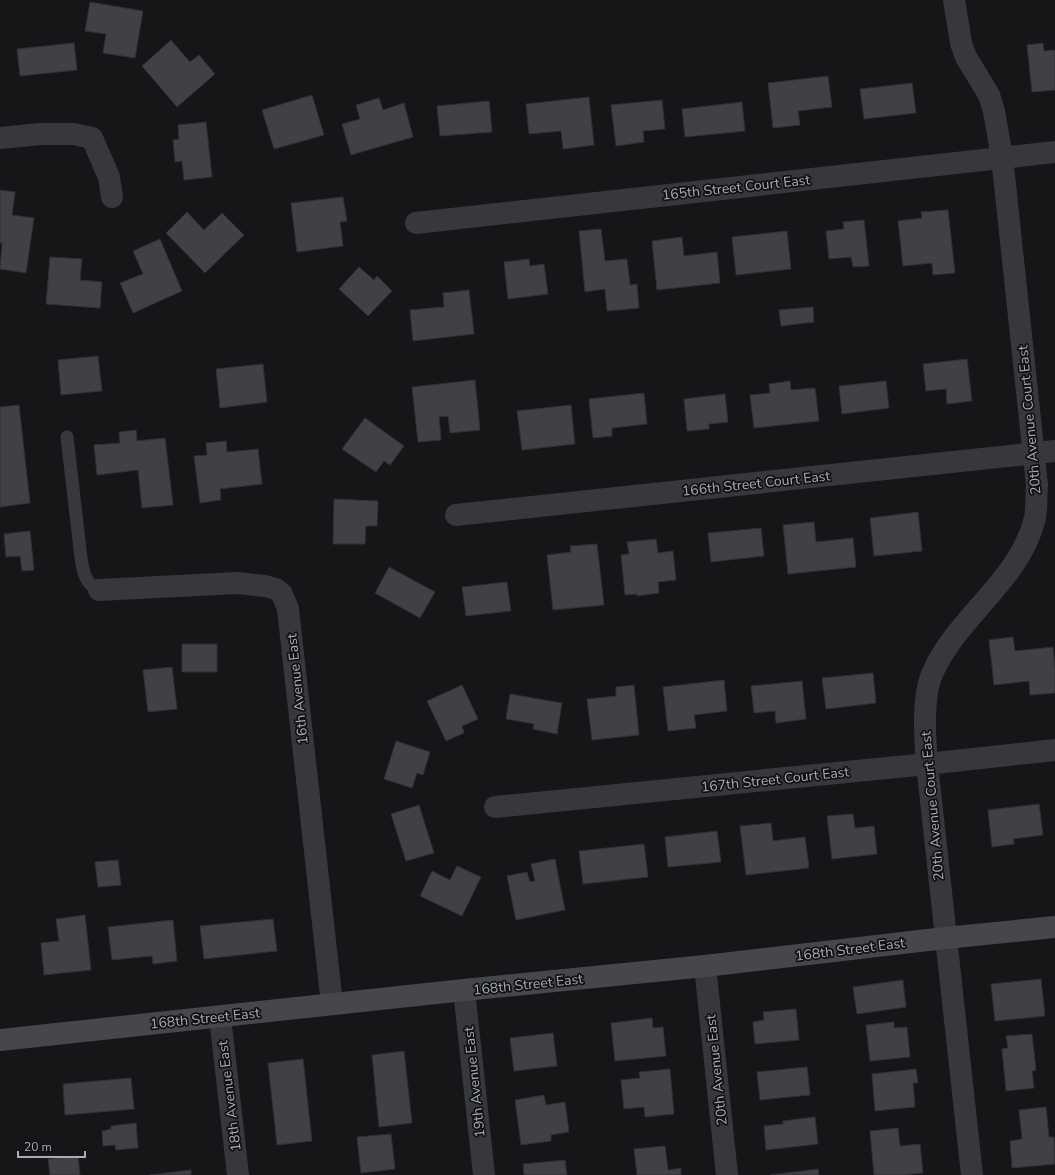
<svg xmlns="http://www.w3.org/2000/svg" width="1055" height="1175" font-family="'Nunito Sans',sans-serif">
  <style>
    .building { fill: #404145; stroke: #303034 }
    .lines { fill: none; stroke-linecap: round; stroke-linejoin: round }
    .lane { stroke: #37383d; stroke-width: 13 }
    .street { stroke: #37383d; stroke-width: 22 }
    .secondary { stroke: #45474d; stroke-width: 22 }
    .labels { text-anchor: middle; stroke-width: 3.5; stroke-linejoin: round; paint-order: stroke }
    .street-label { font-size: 14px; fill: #a8adb8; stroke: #111113 }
  </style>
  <rect width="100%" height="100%" fill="#161618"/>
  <path class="building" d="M90,2L143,11L135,58L103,53L106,34L85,31Z
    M171,40L190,62L199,55L215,74L177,107L142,66Z
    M74,43L77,70L20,76L17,49Z
    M1043,43L1044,51L1055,50V90L1032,92L1027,45Z
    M828,76L832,107L798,111L800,125L773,128L768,83Z
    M912,83L916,113L864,119L860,89Z
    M312,95L324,135L274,149L262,110Z
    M589,97L594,145L563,149L561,131L529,134L526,104Z
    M379,98L383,110L404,103L413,137L351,155L342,124L360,119L356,105Z
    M662,100L665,129L643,131L644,142L616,146L611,105Z
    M489,101L492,132L440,136L437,106Z
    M742,102L745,131L685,137L682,109Z
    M206,122L212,177L184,180L182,161L175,162L173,140L179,139L178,125Z
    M0,190L15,192L12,215L34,218L26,273L0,269L2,243H0Z
    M343,197L347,221L340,222L343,246L297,252L291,203Z
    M948,210L955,273L933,275L932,263L903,266L898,221L922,218L921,212Z
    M187,212L204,230L222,213L244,235L205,273L166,233Z
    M864,220L869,266L853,267L851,257L829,259L826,231L844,229L843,222Z
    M601,229L605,261L627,259L630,285L637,284L639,308L607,311L605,289L585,292L579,231Z
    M787,231L791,269L736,275L732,237Z
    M682,237L684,256L717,252L720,283L657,290L652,241Z
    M160,239L182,291L133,313L120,283L143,274L133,251Z
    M50,257L82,259L80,280L102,282L100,308L46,304Z
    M529,259L530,266L544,264L548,294L508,299L504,262Z
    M359,267L374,280L377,276L392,291L368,316L339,289Z
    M469,290L474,334L413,341L410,310L444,307L443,293Z
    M813,307L814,322L781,326L779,310Z
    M98,356L102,391L61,395L58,360Z
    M967,359L972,401L947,404L946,389L926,391L923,364Z
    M263,364L267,402L220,408L216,369Z
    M475,380L480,430L450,433L448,416L439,417L441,440L418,442L412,387Z
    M790,381L791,390L815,388L819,421L754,428L750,395L770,393L769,384Z
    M886,381L889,408L842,414L839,386Z
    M644,393L647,424L612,428V436L593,438L589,399Z
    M725,394L728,422L709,424V429L687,431L684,399Z
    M19,405L30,503L0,507V407Z
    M571,405L575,444L522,450L517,411Z
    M365,418L404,446L390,465L384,461L376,472L342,449Z
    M136,430L137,441L165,438L173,505L142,508L138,470L97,475L94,445L120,443L119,432Z
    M226,441L227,452L258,449L262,484L220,489L221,500L200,503L194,456L207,455L206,443Z
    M334,499L378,501L377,526H366L365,544H333Z
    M918,512L922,551L874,556L870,518Z
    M814,522L816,542L853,538L856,567L788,574L783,525Z
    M761,528L764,556L711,562L708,533Z
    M30,531L34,570L22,571L20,556L6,557L4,534Z
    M656,539L658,553L673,551L676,580L658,582L659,593L637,596V594L625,595L621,555L629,554L627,542Z
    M597,544L604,605L553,610L547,555L571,552L570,546Z
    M389,567L435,592L420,618L375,593Z
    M507,582L511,611L466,616L462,587Z
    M1013,637L1015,651L1053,647L1055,668V693L1030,695L1029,681L994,685L989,640Z
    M182,644H217V672H182Z
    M172,667L177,709L148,712L143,670Z
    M873,673L876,703L826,709L822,678Z
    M724,680L727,711L694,715L696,728L668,731L663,687Z
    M802,681L806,719L776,723L775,711L754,713L751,686Z
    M462,685L478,719L462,726L464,733L446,741L427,701Z
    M634,685L639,735L592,740L587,699L616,696V687Z
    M510,694L562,703L557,734L533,729L534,724L506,719Z
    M396,741L430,752L423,775L417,773L412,788L384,779Z
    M1039,804L1043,835L1013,839L1014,844L992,847L988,810Z
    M419,805L434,853L406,861L391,814Z
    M853,814L855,828L874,826L877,854L832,859L827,816Z
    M771,823L773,841L805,837L809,868L746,875L740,826Z
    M717,831L721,862L668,867L665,837Z
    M644,844L648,877L583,884L579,851Z
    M555,859L565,910L516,920L507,876L527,872L530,882L535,881L531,864Z
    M118,860L121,885L98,887L95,862Z
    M457,866L481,877L462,916L420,896L432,871L450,880Z
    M85,915L91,970L44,975L41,943L59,941L56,919Z
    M273,919L277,951L204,959L200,926Z
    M173,920L177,961L153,964L152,956L112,960L108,927Z
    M1041,979L1045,1016L995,1021L991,984Z
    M903,980L906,1007L857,1014L853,987Z
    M796,1009L799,1040L755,1044L753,1022L764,1020L763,1012Z
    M652,1018L653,1028L663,1027L666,1056L615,1061L611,1023Z
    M894,1022V1028L907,1027L910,1057L870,1061L866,1025Z
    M553,1033L557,1066L514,1071L510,1038Z
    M1032,1034L1036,1070L1032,1071L1034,1088L1006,1091L1002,1049L1008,1048L1006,1036Z
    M404,1051L412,1123L379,1127L372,1055Z
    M303,1059L312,1141L277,1145L268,1063Z
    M807,1067L810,1095L760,1100L757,1072Z
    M670,1069L674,1114L645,1117L644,1107L624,1109L621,1080L640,1078L639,1072Z
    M916,1069L918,1083H913L915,1107L875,1111L872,1074Z
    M131,1078L134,1109L65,1115L63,1084Z
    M544,1095L546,1105L565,1102L569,1132L551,1135V1141L521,1145L515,1100Z
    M1046,1107L1049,1137H1054L1055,1164L1012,1168L1010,1141L1022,1139L1019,1110Z
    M815,1117L818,1144L766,1150L764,1126L783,1124V1121Z
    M136,1123L138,1148L116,1150L115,1145L103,1146L102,1131L111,1129V1126Z
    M898,1128L900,1146L920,1144L923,1173L903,1175H874L870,1131Z
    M391,1134L395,1169L361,1173L357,1137Z
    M665,1146L668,1170L681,1168V1175H637L634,1149Z
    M78,1156L80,1175H50L48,1159Z
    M565,1160L567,1175H524L523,1164Z
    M818,1169L819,1175H770Z
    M191,1170V1175H149Z"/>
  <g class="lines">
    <path class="lane" d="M67,437L81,558C83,571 85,584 99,590"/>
    <path class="street" d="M954,0L961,43L966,57L989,95L994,111L1002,157L1037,485C1036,496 1037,508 1035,518C1020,581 957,616 932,674C922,698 925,739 927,764L972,1175
      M0,138L40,134H74L92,138L109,177L112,197
      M416,223L1055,152
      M456,515L1055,451
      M99,590L237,583L265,586L276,589L282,594L288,609L332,1004
      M495,807L927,764L1055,750
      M705,966L727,1175
      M464,990L484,1175
      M220,1017L238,1175"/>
    <path class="secondary" d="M0,1040L464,990L705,966L945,938L1055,927"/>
  </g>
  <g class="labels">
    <g class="street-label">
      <text transform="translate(736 187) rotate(-6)" y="5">165th Street Court East</text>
      <text transform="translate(1029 420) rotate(-95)" y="5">20th Avenue Court East</text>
      <text transform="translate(756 483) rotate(-6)" y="5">166th Street Court East</text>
      <text transform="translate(297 689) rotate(-96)" y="5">16th Avenue East</text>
      <text transform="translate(775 779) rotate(-6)" y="5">167th Street Court East</text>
      <text transform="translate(932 806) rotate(-95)" y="5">20th Avenue Court East</text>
      <text transform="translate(850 949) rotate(-7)" y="5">168th Street East</text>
      <text transform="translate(528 984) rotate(-6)" y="5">168th Street East</text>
      <text transform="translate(205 1018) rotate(-6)" y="5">168th Street East</text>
      <text transform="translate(716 1070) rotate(-96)" y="5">20th Avenue East</text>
      <text transform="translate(474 1082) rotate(-96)" y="5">19th Avenue East</text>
      <text transform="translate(229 1096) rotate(-97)" y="5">18th Avenue East</text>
    </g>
  </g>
  <path d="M18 1151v6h67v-6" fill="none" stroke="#a8adb8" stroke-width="2"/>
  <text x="24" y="1151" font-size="12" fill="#a8adb8" stroke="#111113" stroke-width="3" paint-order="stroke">20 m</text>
</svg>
